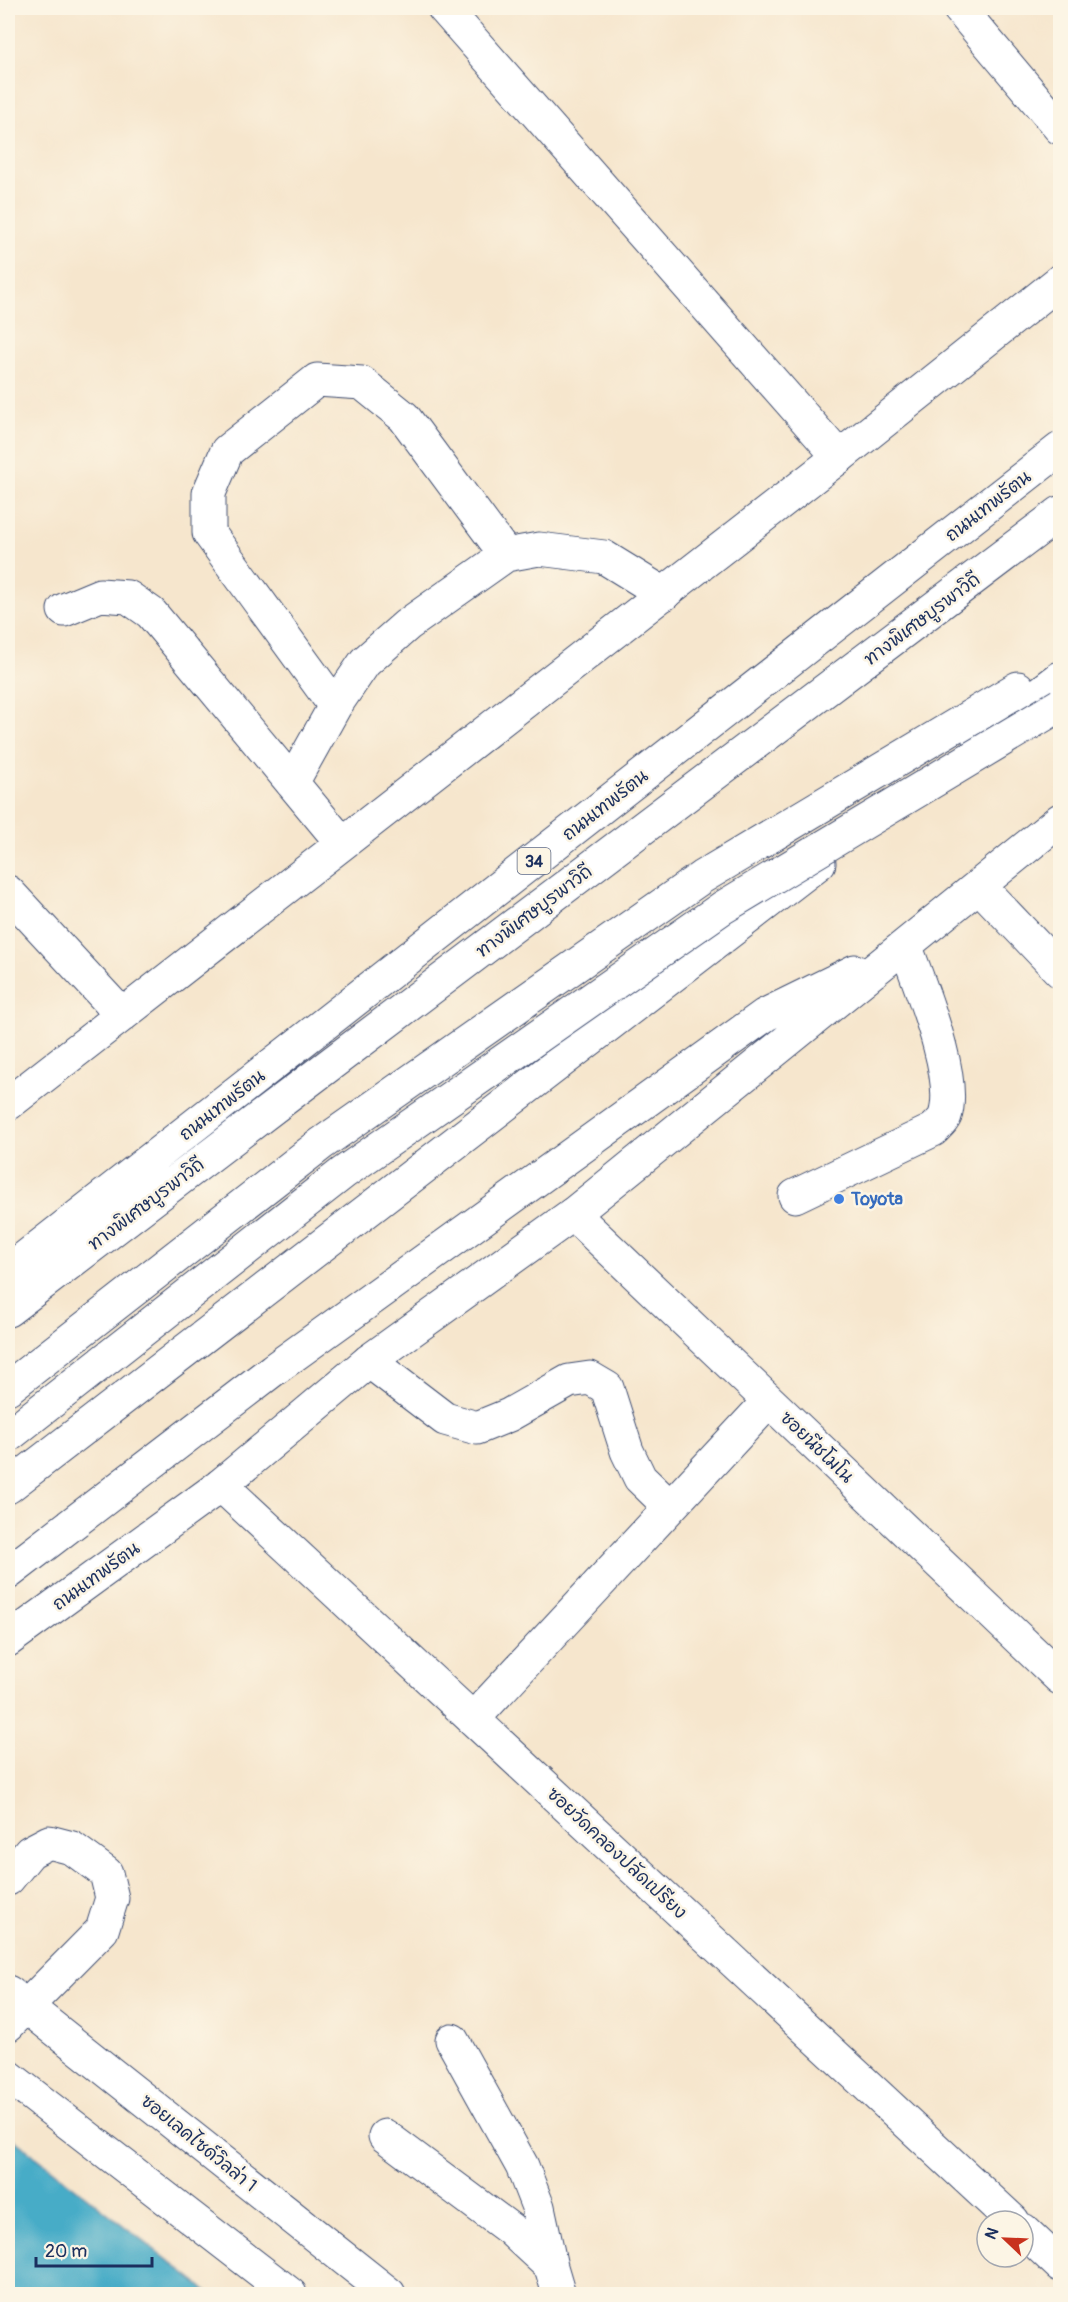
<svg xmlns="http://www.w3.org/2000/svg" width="1068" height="2302" font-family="Pangolin,'Playpen Sans Thai',sans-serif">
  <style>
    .water { fill: #47acc7; stroke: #316e92; stroke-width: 1.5 }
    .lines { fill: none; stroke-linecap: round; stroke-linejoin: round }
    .minor-casing { stroke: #3c4a6f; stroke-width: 35 }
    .major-casing { stroke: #3c4a6f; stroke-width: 35 }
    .highway-casing { stroke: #3c4a6f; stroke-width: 35 }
    .minor { stroke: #fff; stroke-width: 33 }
    .major { stroke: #fff; stroke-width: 33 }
    .highway { stroke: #fff; stroke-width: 33 }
    .highway-bridge-casing { stroke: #3c4a6f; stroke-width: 35; stroke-linecap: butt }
    .highway-bridge { stroke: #fff; stroke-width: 33 }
    .shop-dot { fill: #3f7fe0; stroke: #fcf5e5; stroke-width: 2 }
    .labels { text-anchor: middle; stroke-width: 5; stroke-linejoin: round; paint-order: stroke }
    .shield { fill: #fcf5e5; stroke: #5e6a86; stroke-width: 1.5 }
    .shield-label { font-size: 16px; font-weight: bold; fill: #1b2f5e }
    .street-label { font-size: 18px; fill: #1b2f5e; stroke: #fcf5e5 }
    .shop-label { font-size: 18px; font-weight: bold; fill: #366cbe; stroke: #fcf5e5; text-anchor: start }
  </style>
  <rect width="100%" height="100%" fill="#fcf5e5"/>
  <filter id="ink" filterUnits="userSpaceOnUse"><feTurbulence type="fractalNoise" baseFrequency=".0167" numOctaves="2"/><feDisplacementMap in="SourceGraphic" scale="12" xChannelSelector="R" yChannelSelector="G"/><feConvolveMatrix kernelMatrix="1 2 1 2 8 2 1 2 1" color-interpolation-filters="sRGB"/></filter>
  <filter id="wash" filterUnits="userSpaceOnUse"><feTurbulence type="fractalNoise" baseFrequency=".008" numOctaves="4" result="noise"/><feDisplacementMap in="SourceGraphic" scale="24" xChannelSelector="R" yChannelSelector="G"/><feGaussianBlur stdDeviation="1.35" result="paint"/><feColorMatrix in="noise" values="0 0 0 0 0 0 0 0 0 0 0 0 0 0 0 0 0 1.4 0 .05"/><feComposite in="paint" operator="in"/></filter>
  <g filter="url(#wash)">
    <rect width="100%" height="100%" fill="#f6e6cd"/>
    <path class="water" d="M8,2135L211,2294H8Z"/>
  </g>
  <g filter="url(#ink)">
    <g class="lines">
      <defs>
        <path id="minor" d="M444,8L839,457
          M959,8L1060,128
          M64,610L100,595L128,597L151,613L342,843
          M335,706L209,533V493L227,451L317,380L362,383L404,417L506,555
          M292,783L335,706L365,662L407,625L506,555L539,549L604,557L664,594
          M980,887L1060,971
          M8,892L122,1015
          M795,1196L933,1130C937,1126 943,1121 945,1116C958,1076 920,987 906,947
          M573,1214L1060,1678
          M369,1361L445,1419L477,1428L509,1415L569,1381L590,1378L607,1388L627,1451L640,1478L670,1507
          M221,1485L1013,2221
          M473,1719L769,1401
          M8,1879L30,1852L49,1842L72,1848L106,1873L112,1898L102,1930L8,2025
          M8,1992L389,2294
          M452,2040L522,2166L538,2207L551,2267
          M8,2076L290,2294
          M385,2136L510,2229L551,2267L559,2294
          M1023,2230L1060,2265"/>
        <path id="major" d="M8,1104L839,457L1060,281
          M8,1573L273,1370L765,1015L855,971
          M8,1640L221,1485L369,1361L573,1214L1060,820"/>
        <path id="highway" d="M979,740L1060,678
          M8,1271L1060,449
          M8,1310L287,1097L1060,513
          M8,1388L321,1144L702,877L1018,688
          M8,1487L819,863"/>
      </defs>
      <use href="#minor" class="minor-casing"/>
      <use href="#major" class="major-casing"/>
      <use href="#highway" class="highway-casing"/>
      <use href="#minor" class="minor"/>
      <use href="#major" class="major"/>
      <use href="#highway" class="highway"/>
      <defs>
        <path id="highway-bridge" d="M8,1436L343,1173L722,908L1060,705"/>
      </defs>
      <use href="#highway-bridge" class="highway-bridge-casing"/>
      <use href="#highway-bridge" class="highway-bridge"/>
    </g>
  </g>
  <circle class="shop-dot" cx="839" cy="1199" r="6"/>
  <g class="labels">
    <rect class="shield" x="517.5" y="848" width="33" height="26" rx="4.5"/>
    <g class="shield-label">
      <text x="534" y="867">34</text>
    </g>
    <g class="street-label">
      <text transform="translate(988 506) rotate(-38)" y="6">ถนนเทพรัตน</text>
      <text transform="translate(922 619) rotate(-37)" y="6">ทางพิเศษบูรพาวิถี</text>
      <text transform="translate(605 805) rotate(-38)" y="6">ถนนเทพรัตน</text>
      <text transform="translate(534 911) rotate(-37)" y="6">ทางพิเศษบูรพาวิถี</text>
      <text transform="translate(222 1105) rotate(-38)" y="6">ถนนเทพรัตน</text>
      <text transform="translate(146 1204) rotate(-37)" y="6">ทางพิเศษบูรพาวิถี</text>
      <text transform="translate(817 1447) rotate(44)" y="6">ซอยนีชโมโน</text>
      <text transform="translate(96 1576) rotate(-36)" y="6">ถนนเทพรัตน</text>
      <text transform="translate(617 1853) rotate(43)" y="6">ซอยวัดคลองปลัดเปรียง</text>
      <text transform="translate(199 2143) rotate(39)" y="6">ซอยเลคไซด์วิลล่า 1</text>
    </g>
    <g class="shop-label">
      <text x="851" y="1205">Toyota</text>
    </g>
  </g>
  <rect width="1068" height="2302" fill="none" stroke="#fcf5e5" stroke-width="30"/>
  <g transform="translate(1005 2239) rotate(293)"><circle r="28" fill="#fcf5e5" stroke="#a2a6af" stroke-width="1.5"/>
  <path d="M0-4.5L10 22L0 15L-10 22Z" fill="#c8321e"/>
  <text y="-9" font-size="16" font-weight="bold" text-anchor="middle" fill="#1b2f5e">N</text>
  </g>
  <path d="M36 2257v9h116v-9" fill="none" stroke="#1b2f5e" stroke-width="3"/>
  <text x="45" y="2257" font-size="18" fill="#1b2f5e" stroke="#fcf5e5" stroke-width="4.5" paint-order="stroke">20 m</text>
</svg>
